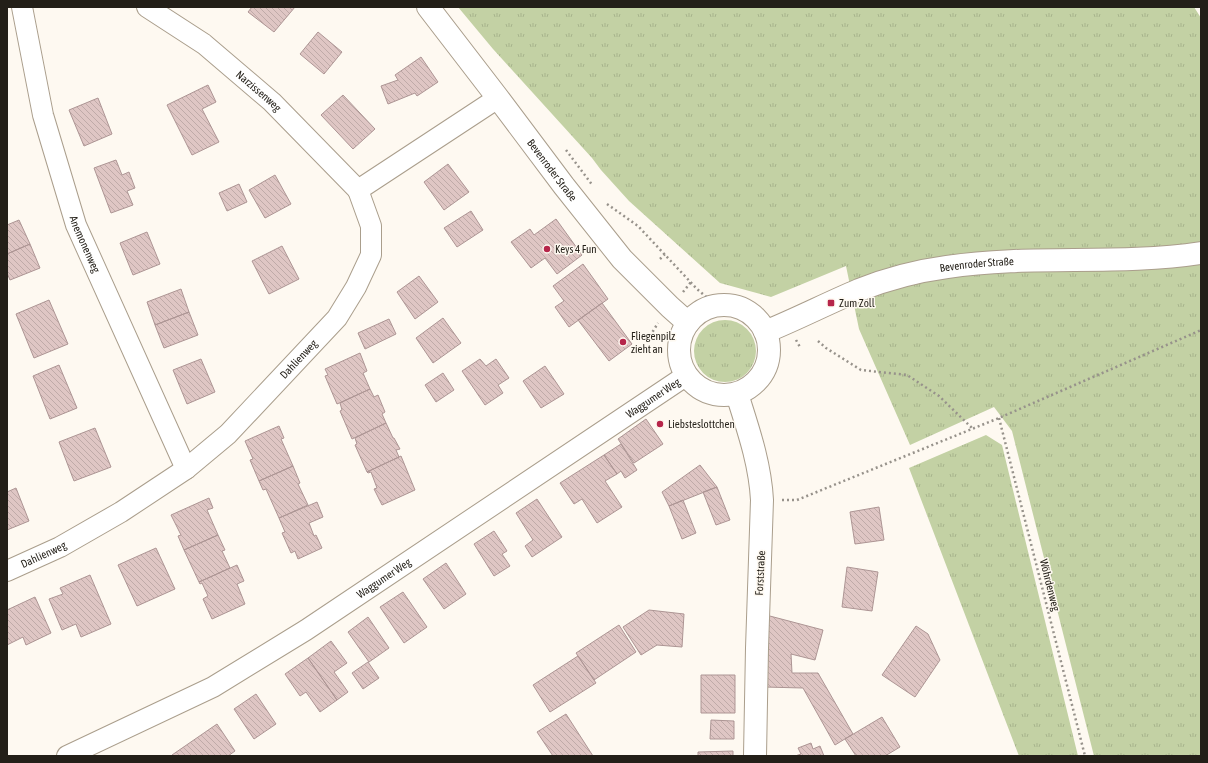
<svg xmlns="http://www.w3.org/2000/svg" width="1208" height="763" font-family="'Asap Condensed',sans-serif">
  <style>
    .grass { fill: url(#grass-tufts) }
    .building { fill: url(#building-back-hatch); stroke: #ad9594 }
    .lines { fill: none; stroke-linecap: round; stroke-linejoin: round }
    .street-casing { stroke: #aa9e8c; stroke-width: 22 }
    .secondary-casing { stroke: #aa9e8c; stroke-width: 24 }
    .path { stroke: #97928b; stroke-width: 2.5; stroke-dasharray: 2 3; stroke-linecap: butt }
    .street { stroke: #fff; stroke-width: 20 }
    .secondary { stroke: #fff; stroke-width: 22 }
    .poi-dot { fill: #b6254a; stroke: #fef9f1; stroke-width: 1.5 }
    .labels { text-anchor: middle; stroke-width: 3; stroke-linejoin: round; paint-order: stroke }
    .street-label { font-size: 11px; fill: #231f18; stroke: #fef9f1 }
    .poi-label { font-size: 11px; fill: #231f18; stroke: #fef9f1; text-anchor: start }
  </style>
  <defs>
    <pattern id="grass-tufts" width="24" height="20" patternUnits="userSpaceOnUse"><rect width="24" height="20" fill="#c3d1a4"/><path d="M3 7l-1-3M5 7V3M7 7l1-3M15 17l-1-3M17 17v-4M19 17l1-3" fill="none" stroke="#a7b38c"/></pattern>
    <pattern id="building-back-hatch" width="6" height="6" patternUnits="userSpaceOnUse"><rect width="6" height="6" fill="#dfc6c4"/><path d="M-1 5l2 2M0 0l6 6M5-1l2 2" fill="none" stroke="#bfaaa8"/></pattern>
  </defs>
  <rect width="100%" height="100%" fill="#fef9f1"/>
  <path class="grass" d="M458,7H1194L1201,18V756H1094L1012,431L994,407L910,445L859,329L846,266L771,297L720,283L629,201L601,170L592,158L493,49Z
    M694 351a31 31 0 1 1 62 0a31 31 0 1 1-62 0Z
    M986,435L1002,445L1078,756H1019L909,468Z"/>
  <path class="building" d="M252,7H295L274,32L248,12Z
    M318,32L342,52L324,74L300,54Z
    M421,57L438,82L417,96L415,93L388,104L381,86L398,80L395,75Z
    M208,85L216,102L202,109L219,142L192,155L167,105Z
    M343,95L375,129L353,149L321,115Z
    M98,98L112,134L84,146L69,110Z
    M116,160L122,175L129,172L135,188L127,191L133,205L111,213L94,168Z
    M448,164L469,192L444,210L424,182Z
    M275,175L291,204L265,218L249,190Z
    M239,184L247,202L227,211L219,193Z
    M471,211L483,230L457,247L444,228Z
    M556,219L582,255L557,274L545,258L531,268L511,242L530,229L534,235Z
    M19,220L30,244L7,254V225Z
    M147,232L160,264L133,275L120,243Z
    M30,244L40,268L10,280L7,273V254Z
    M282,246L299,279L269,294L252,261Z
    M583,264L608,299L569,327L555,307L564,301L553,286Z
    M419,276L438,302L415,319L397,292Z
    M181,289L189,312L155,325L147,302Z
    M49,300L68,344L34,358L16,314Z
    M602,303L632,344L609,361L578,320Z
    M189,312L198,335L164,348L155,325Z
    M443,318L461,343L433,363L416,338Z
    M389,319L396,334L365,349L358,333Z
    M360,353L367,371L363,373L370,389L337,404L325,376L328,375L325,369Z
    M201,359L215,392L187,404L173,370Z
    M480,359L486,366L496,359L509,378L498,385L503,393L485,405L462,371Z
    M59,365L77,408L50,419L33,376Z
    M545,366L564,394L541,408L523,381Z
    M443,373L454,390L436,402L425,385Z
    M370,389L374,397L378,395L385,412L382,414L386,423L352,439L340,411L342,410L340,403Z
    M646,419L663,444L634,463L618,439Z
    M386,423L393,438H394L400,449L396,450L399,457L367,472L355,445L357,444L355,438Z
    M279,426L284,438L281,439L293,466L259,481L250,460L253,459L245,441Z
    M95,428L111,467L74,481L59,442Z
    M621,444L637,470L625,478L621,471L617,474L604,455Z
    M604,455L617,474L605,481L622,507L597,523L582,499L574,504L560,483Z
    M401,456L415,490L382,505L374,489L377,488L371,472L368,473L367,472Z
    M700,465L717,487L669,506L662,492Z
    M293,466L300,483L298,484L308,505L279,518L266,489L263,490L259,481Z
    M717,487L730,520L716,525L703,492Z
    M16,488L29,521L7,530V492Z
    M209,498L213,508L207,510L218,535L184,550L178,536L181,535L171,515Z
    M537,499L562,537L532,557L525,546L533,540L516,513Z
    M683,500L696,533L682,539L669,506Z
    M317,502L323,517L309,523L314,536L316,535L322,548L298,559L295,551L291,553L282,533L285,532L279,518Z
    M879,507L884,540L855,544L850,512Z
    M494,531L507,551L502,554L510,566L494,576L474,544Z
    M218,535L225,550L222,551L230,568L199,582L184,550Z
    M156,548L175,589L137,606L118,565Z
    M446,563L466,594L444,609L423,579Z
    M237,565L244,581L237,584L245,604L212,619L203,599L208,596L202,583L200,584L199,582Z
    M847,567L878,572L872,611L842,607Z
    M90,575L111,624L81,637L76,624L62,630L49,599L63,594L60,588Z
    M403,592L427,627L404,643L380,607Z
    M35,597L51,633L26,645L23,637L7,645V610Z
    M649,610L684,614L682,647L657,645L641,655L623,627Z
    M766,615L823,630L815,660L791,654L792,673H818L853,734L835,745L803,688L764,687Z
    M368,617L389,648L369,662L348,632Z
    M619,625L636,652L594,680L576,653Z
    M916,626L928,634L940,660L915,697L882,675Z
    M331,641L347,663L334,672L348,692L337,700L308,658Z
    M578,656L596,683L550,712L533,685Z
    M308,658L337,700L320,712L306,692L300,696L285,674Z
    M368,662L379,678L363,689L352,673Z
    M701,675H735V713H701Z
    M256,694L276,724L254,739L234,709Z
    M566,714L593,756H553L537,732Z
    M882,717L900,747L885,756H856L845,739Z
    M711,720L734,721V739H710Z
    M217,724L235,751L228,756H172V755Z
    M811,743L813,749L820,746L824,756H795L801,754L798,748Z
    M733,751V756H698V752Z"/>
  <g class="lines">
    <defs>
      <g id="street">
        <path id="s1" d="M22,7L43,115L76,225L186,469"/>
        <path id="s2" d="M147,7L204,44L272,102L358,190"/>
        <path id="s3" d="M7,571L60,547L121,512L186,469L228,434L337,318L356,287L371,255V226L358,190L498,98"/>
        <path id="s4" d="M67,756L213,687L306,630L687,375"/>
      </g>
      <g id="secondary">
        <path id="s5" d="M428,7L498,98L564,186L622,259L670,307L688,323"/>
        <circle cx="724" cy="350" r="45"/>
        <path id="s6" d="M765,332C797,319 828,303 859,290C887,279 917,271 947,267C1031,254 1117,266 1201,253"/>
        <path d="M737,394C748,429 760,463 762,500L757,648L755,756"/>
      </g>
    </defs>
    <use href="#street" class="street-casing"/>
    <use href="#secondary" class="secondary-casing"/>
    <path class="path" d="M566,150L593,186
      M607,204L638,226L697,289L717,306
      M660,259L665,254
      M683,292L691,282
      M650,336L658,323
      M796,340L800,347
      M818,341L826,348L861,370L907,375L939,396L972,428
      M999,418L1085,756
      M782,500H797L999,418L1201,330"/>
    <use href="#street" class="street"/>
    <use href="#secondary" class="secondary"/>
  </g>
  <g class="poi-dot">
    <circle cx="547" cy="249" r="4"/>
    <rect x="827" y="299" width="8" height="8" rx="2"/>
    <circle cx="623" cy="342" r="4"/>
    <circle cx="660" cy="424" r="4"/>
  </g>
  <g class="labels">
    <g class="street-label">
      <text dy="4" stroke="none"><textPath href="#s2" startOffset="140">Narzissenweg</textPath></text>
      <text dy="4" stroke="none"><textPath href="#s5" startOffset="205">Bevenroder Straße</textPath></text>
      <text dy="4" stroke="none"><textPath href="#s1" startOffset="246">Anemonenweg</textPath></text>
      <text dy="4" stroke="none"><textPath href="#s6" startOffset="224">Bevenroder Straße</textPath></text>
      <text dy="4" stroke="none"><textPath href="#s3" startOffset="364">Dahlienweg</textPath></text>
      <text dy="4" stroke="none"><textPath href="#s4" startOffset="688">Waggumer Weg</textPath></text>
      <text dy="4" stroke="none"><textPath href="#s3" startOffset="40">Dahlienweg</textPath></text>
      <text transform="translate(760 573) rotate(-87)" y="4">Forststraße</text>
      <text dy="4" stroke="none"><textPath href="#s4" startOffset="364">Waggumer Weg</textPath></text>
      <text transform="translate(1050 585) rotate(76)" y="4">Wöhrdenweg</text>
    </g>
    <g class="poi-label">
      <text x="555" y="253">Keys 4 Fun</text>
      <text x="839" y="307">Zum Zoll</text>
      <text x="631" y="340">Fliegenpilz<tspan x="631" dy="13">zieht an</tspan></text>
      <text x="668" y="428">Liebsteslottchen</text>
    </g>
  </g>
  <rect width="1208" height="763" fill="none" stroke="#231f18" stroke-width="16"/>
</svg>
